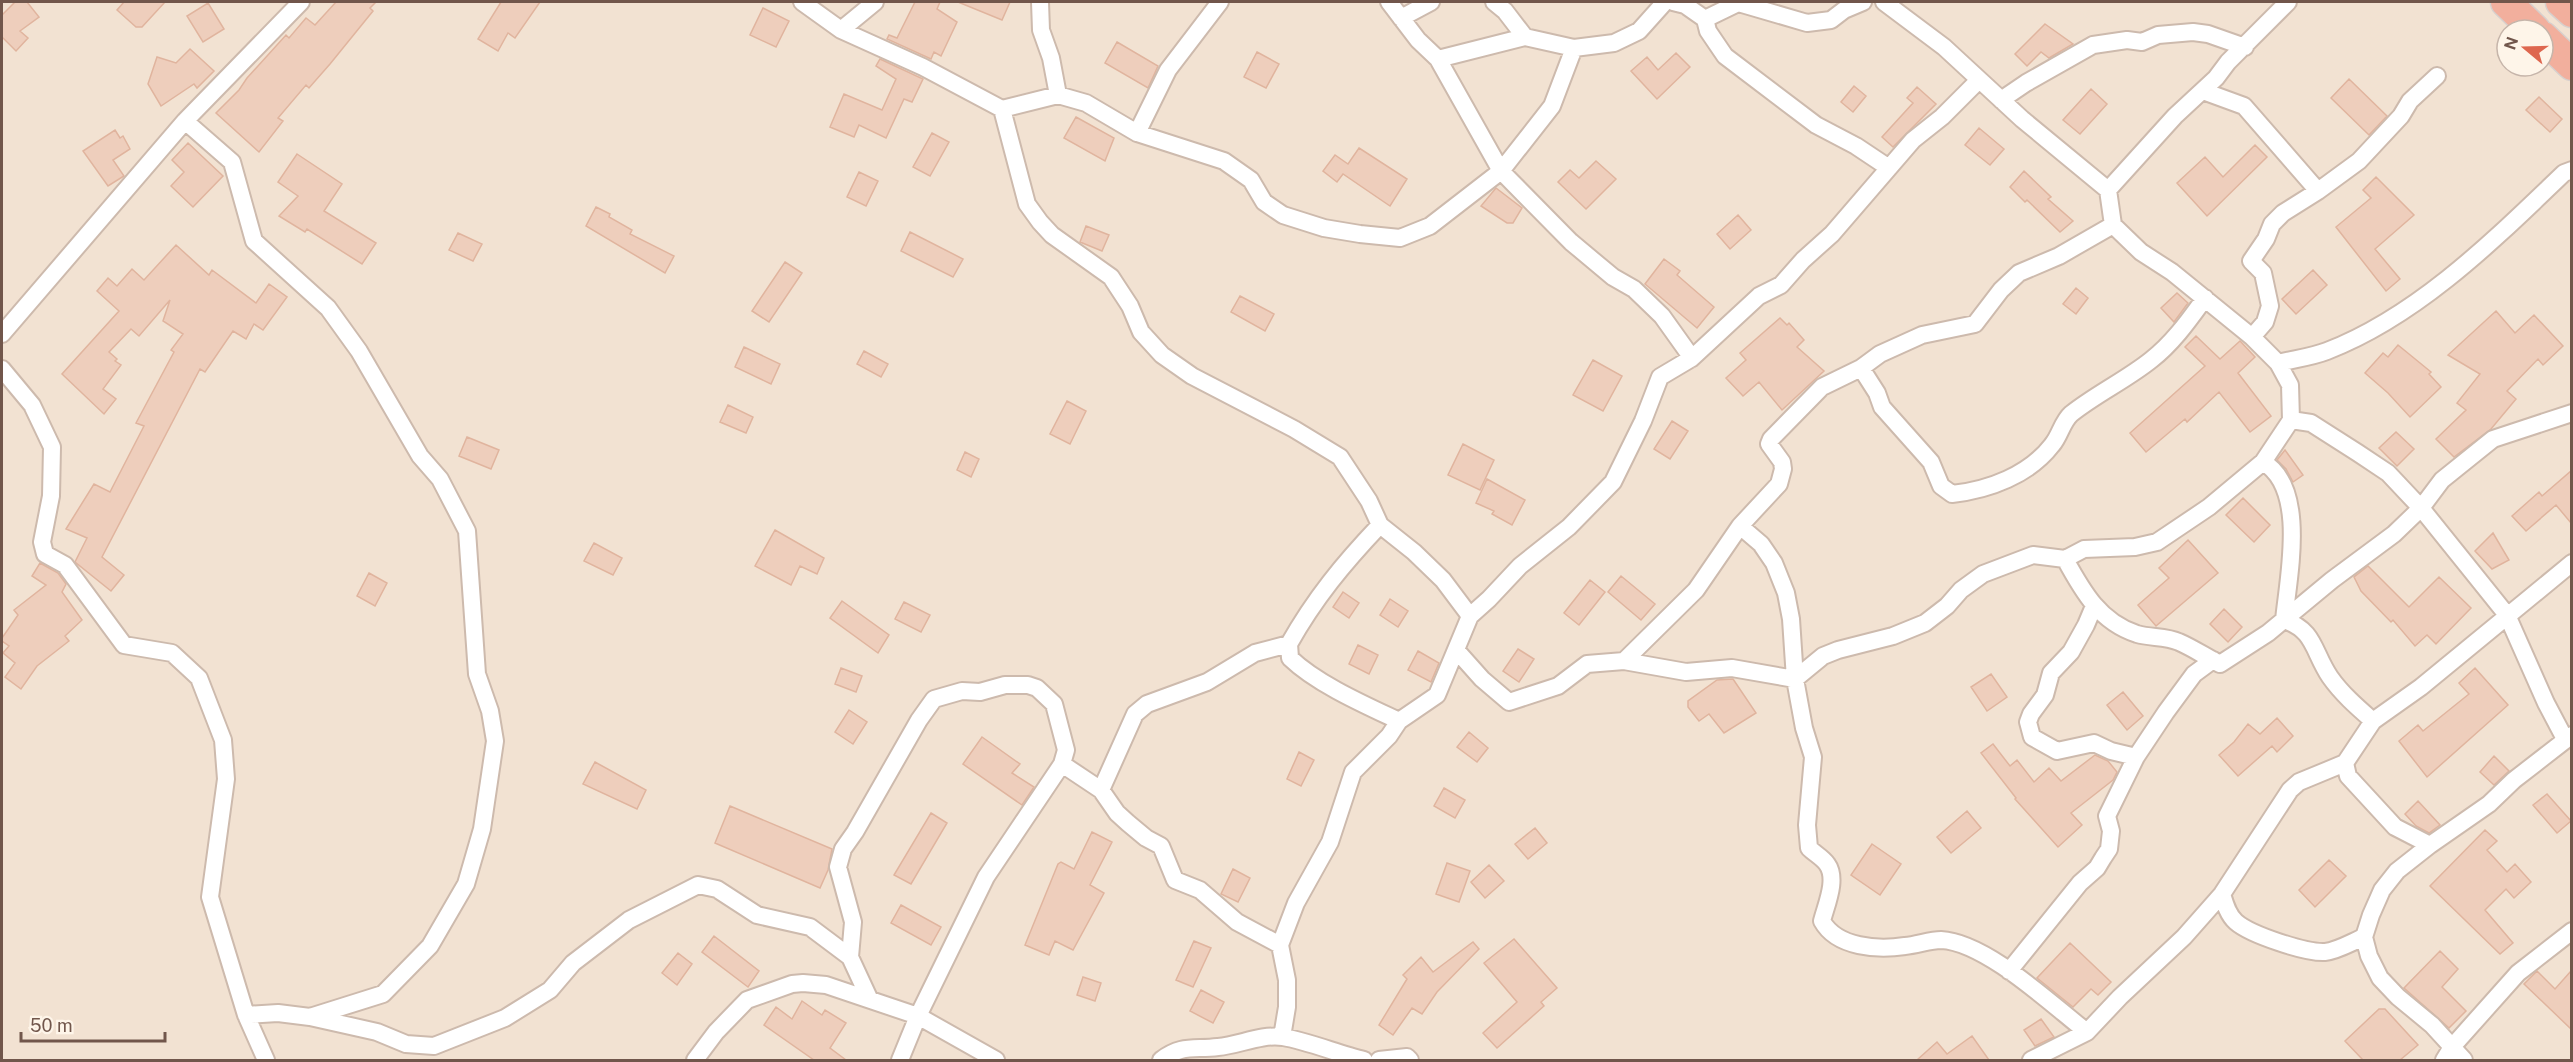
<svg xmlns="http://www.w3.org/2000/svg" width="2573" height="1062" font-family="'Public Sans',sans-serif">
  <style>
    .residential { fill: #f2e2d2; fill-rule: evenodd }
    .building { fill: #eecebc; stroke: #e0b49e; stroke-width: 1.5 }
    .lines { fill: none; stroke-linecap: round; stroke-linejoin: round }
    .street-casing { stroke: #cdbaad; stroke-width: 20 }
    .highway-casing { stroke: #d7d0cd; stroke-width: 33 }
    .street { stroke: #fff; stroke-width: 16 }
    .highway { stroke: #f2af9d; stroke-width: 30 }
  </style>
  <rect width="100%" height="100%" fill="#fbf0e3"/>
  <path class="residential" d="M2,2H2571V1060H2ZM2507,30H2543V66H2507Z"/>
  <path class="building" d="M15,2H27L39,17L20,31L28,38L16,51L2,37V15Z
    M124,2H165L142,27H136L117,10Z
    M336,2H376L370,8L373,11L330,64L309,88L306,85L278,118L283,121L259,152L216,113L239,90L247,78L286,35L289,38L306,18L315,25Z
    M501,2H540L515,38L508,33L498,51L478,39Z
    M915,2H940L937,9L957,22L941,56L934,52L931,59L887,39L889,35L897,38Z
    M958,2H1010L1002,20Z
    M208,3L224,29L203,42L187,16Z
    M763,8L789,21L776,47L750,35Z
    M2045,24L2073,44L2049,58L2041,52L2027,66L2015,54Z
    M1117,42L1158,66L1148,88L1105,63Z
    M190,49L214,71L197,88L194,84L161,106L148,84L157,57L176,63Z
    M1257,52L1279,64L1266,88L1244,77Z
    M1676,53L1690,67L1657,99L1631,71L1647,57L1658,70Z
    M880,59L923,79L912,102L904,99L886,138L859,125L854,137L830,127L844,94L882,110L896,79L876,66Z
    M2349,79L2387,116L2369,135L2331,98Z
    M1854,86L1866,96L1853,112L1841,102Z
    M1917,87L1936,104L1893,147L1882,137L1913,103L1907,98Z
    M2091,89L2107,104L2080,134L2063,120Z
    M2539,97L2562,119L2550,132L2526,110Z
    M1076,117L1114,138L1105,161L1064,138Z
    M1979,128L2004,149L1990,165L1965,145Z
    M115,130L120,138L123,136L130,149L113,160L124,176L108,186L83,151Z
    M932,133L949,142L930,176L913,167Z
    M188,143L223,176L193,207L171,186L184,172L172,160Z
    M2255,145L2267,157L2207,216L2177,183L2205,157L2223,177Z
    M1359,148L1407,179L1390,206L1343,174L1337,182L1323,171L1335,155L1348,164Z
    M297,154L342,184L324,211L376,243L362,264L307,229L305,232L279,216L298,196L278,182Z
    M1596,161L1616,179L1586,209L1558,182L1570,170L1579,178Z
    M2024,171L2051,197L2048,199L2073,221L2060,232L2027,200L2025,202L2010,187Z
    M859,172L878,181L866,206L847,197Z
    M2376,177L2414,215L2375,249L2400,279L2386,291L2336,227L2371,198L2363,190Z
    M1496,188L1522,208L1513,223H1507L1481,206Z
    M596,207L610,214L609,217L632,230L630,234L674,256L665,273L586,226Z
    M1738,215L1751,230L1730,249L1717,234Z
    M1086,226L1109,235L1102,251L1080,242Z
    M910,232L963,259L953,277L901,251Z
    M458,233L482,244L473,261L449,250Z
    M176,245L209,275L212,270L256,303L269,284L287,297L263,330L254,324L246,339L233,331L205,372L200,369L102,557L124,575L111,591L75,562L87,538L66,529L94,484L110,492L144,426L136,423L174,352L171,350L183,334L163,321L170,300L139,336L131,329L109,352L117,359L115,361L121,365L103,389L116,399L104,414L62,374L119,311L97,291L108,278L117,286L132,269L144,280Z
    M1664,259L1680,271L1677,275L1714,307L1697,328L1645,284Z
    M785,262L802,273L769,322L752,311Z
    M2313,270L2327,285L2296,314L2282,299Z
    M2076,288L2088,298L2076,314L2063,304Z
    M2177,293L2188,303L2174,322L2161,308Z
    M1240,296L1274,314L1265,331L1231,312Z
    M2496,311L2515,333L2534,315L2563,346L2543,365L2538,359L2507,391L2516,399L2491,429L2454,457L2436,439L2466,410L2457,403L2480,374L2448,355Z
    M1780,318L1787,325L1789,323L1804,340L1797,347L1824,371L1782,410L1759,382L1743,396L1726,378L1746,360L1740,353Z
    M2196,336L2220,359L2240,341L2241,342L2255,357L2238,373L2271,416L2250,432L2219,392L2187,422L2185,419L2146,452L2130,433L2205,366L2185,347Z
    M2398,345L2431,372L2429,374L2441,387L2410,417L2388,393L2365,373L2383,353L2388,357Z
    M744,347L780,364L771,384L735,367Z
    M864,351L888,364L881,377L857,364Z
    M1593,360L1622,376L1603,411L1573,395Z
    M1067,401L1086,411L1070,444L1050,434Z
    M728,405L753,417L746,433L720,422Z
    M1672,421L1688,431L1670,459L1654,449Z
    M2396,432L2414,449L2397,466L2379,448Z
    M467,437L499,450L491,469L459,456Z
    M1463,444L1494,460L1480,490L1448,475Z
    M2285,450L2303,475L2293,482L2286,469L2277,460Z
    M965,452L979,459L971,477L957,470Z
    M2571,471V523L2556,505L2526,531L2512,516L2539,492L2542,496Z
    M1487,479L1525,500L1512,525L1492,514L1494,511L1476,503Z
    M2243,498L2270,525L2254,542L2226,515Z
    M775,530L824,558L817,574L800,566L791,585L755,566Z
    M2493,533L2509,560L2492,569L2475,551Z
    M2188,540L2218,573L2156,626L2138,605L2169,578L2159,568Z
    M594,543L622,558L613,575L584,561Z
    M40,563L58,573L66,584L62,592L82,620L65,636L69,641L37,666L21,689L5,677L15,663L3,653L9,646L2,641V638L18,615L14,610L46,585L32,576Z
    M2368,566L2409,607L2439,577L2471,608L2436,644L2427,635L2415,646L2393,620L2391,622L2361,591L2354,577Z
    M369,573L387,583L375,606L357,596Z
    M1621,576L1655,604L1641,620L1608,592Z
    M1590,580L1605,592L1579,625L1564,613Z
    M1343,592L1359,603L1349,618L1333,607Z
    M1390,599L1408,611L1398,627L1380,615Z
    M842,601L889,635L878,653L830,618Z
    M904,602L930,615L921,632L895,619Z
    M2224,609L2242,627L2228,642L2210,624Z
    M1358,645L1378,655L1369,674L1349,664Z
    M1518,649L1534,659L1519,682L1503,671Z
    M1418,651L1439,663L1431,682L1408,670Z
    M841,668L862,676L856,692L835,684Z
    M2475,668L2508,705L2427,777L2399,741L2418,725L2423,731L2469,694L2459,683Z
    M1991,674L2007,697L1987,711L1971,687Z
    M1733,679L1756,713L1724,733L1709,714L1699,721L1688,707V701L1717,680Z
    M2123,692L2143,716L2127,730L2107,705Z
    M849,710L867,722L853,744L835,732Z
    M2277,718L2293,736L2277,752L2272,746L2238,776L2219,755L2234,742L2248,724L2260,734Z
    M1469,732L1488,748L1477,762L1457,747Z
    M982,737L1020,764L1012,773L1034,787L1022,805L963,764Z
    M1993,744L2010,766L2017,760L2034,782L2049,768L2061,781L2095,755L2108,761L2117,772L2113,780L2071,813L2082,825L2058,847L2015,799L2016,798L1981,753Z
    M1299,752L1314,760L1301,786L1287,779Z
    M2494,756L2509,771L2494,785L2480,772Z
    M595,762L646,790L637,809L583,784Z
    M1444,788L1465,800L1455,818L1434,806Z
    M2547,794L2571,821L2557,833L2533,805Z
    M2418,801L2440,825L2429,833L2416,826L2405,814Z
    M730,806L832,849L828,870L820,888L715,843Z
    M1967,811L1981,828L1951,853L1937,837Z
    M931,813L947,823L911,884L894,875Z
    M1535,828L1547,843L1528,859L1515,844Z
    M2485,830L2497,841L2487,850L2507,872L2515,864L2531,882L2514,898L2506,889L2485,910L2513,943L2500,954L2430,886Z
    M1092,832L1112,842L1090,885L1104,893L1073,950L1055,941L1049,955L1025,945L1058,864L1061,862L1074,869Z
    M1872,844L1901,864L1880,895L1851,875Z
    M2329,860L2346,876L2315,907L2299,890Z
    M1447,863L1470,871L1459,902L1436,894Z
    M1489,865L1504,881L1485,898L1471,882Z
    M1233,869L1250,878L1238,902L1221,894Z
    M901,905L941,927L931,945L891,923Z
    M714,936L759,971L748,987L702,952Z
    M1514,939L1557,988L1541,1002L1544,1006L1497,1048L1483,1033L1517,1002L1484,963Z
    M1194,941L1211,948L1193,987L1176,980Z
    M1473,942L1479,949L1437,992L1422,1014L1412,1008L1393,1035L1379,1025L1407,979L1403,975L1421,957L1433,972Z
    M2070,943L2111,982L2098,995L2091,989L2073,1007L2037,978Z
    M2440,951L2458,969L2442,987L2466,1011L2449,1028L2404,988Z
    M678,953L692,964L677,985L662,973Z
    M2537,971L2555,989L2571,971V1029L2524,984Z
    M1083,977L1101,983L1095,1001L1077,995Z
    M1201,990L1224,1002L1213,1023L1190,1011Z
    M802,1001L822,1015L825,1010L846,1023L830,1048L846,1060H814L764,1025L776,1007L792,1019Z
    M2379,1009H2385L2418,1045L2400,1060H2363L2345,1041Z
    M2041,1019L2054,1037L2035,1046L2024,1030Z
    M1972,1036L1989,1060H1917L1937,1042L1947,1054Z"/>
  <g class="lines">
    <defs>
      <path id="street" d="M802,2L841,30L923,67L1002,109L1058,95L1086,103L1137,133L1224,161L1251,180L1264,202L1283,215L1324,228L1360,234L1400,238L1430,226L1501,171L1552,106L1574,48
        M1040,2L1041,30L1051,58L1058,95
        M1389,2L1418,40L1438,59L1501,171L1571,242L1613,277L1634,289L1662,316L1692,358
        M1494,2L1505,11L1525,37L1574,48L1614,43L1639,31L1665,2
        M1673,2L1685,5L1705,19L1708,31L1725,56L1816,125L1856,146L1889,168
        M1735,2L1807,23L1831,20L1844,10L1863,2
        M1884,2L1944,47L2022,119L2108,190
        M1401,18L1431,2
        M1705,19L1738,3
        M841,30L875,2
        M1438,59L1525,37
        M2203,91L2244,106L2318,191
        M2001,100L2026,83L2093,45L2127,40L2142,42L2158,35L2193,32L2208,34L2245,47
        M1002,109L1027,204L1040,222L1052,235L1111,277L1130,306L1141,332L1162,355L1192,376L1294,429L1340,457L1369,501L1380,525L1414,552L1443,580L1470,616
        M185,121L232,162L254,241L328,308L359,351L420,456L440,479L467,531L477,674L490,711L495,741L482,829L466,884L430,946L383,994L310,1017
        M1137,133L1168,70L1220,2
        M2,334L185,121L301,2
        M2252,337L2265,322L2270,306L2263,273L2251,261L2266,239L2272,224L2283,213L2318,191L2359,161L2401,116L2410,101L2437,76
        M2278,363C2294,359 2312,357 2327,351C2418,316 2495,239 2564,173L2572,170
        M1861,368L1877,393L1882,407L1931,462L1941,486L1952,494C1989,490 2029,475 2052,445C2060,436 2062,422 2071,414C2096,394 2126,380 2151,360C2173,343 2189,320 2205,298
        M2,369L32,405L52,447L51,496L42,542L45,554L65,565L124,645L172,653L199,678L223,740L226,779L210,897L246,1015L266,1060
        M2291,420L2311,423L2358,453L2388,473L2421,508L2507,615L2546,703L2565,739
        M2263,462C2308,488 2288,578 2284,620C2315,630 2313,652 2330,677C2342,694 2357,707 2373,721
        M1740,526L1761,544L1774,563L1786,593L1791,619L1795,679L1804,728L1813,757L1807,825L1809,848C1814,853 1823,858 1827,864C1838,879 1826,905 1822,921C1837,948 1878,950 1905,946C1917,945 1930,940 1941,940C1986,942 2052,1005 2087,1032
        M2065,559C2083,592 2100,622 2137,634C2151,638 2166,636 2179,642C2193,648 2206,657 2220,664L2268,633L2332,580L2394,534L2421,508L2442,480L2493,439L2572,413
        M2094,606L2086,625L2071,652L2051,673L2045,695L2031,714L2028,722L2032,737L2057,751L2094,743L2111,751L2136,757
        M1289,644C1315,598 1343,564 1380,525
        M1457,651L1482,679L1509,702L1558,686L1587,664L1624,661L1686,672L1732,668L1795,679L1823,656L1838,650L1893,636L1925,623L1947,606L1961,590L1983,574L2033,555L2065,559L2084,549L2135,547L2157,542L2209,507L2263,462L2291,420L2290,385L2278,363L2252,337L2172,272L2141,252L2113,225L2108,190L2175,116L2216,78L2228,62L2288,2
        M1624,661L1696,590L1740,526L1779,484L1783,469L1782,462L1769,444L1771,439L1822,387L1861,368L1880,354L1922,335L1975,324L2001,290L2019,273L2059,256L2113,225
        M2345,763L2348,776L2395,827L2430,845
        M1062,764L1101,790L1117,813L1128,823L1146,838L1161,846L1175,880L1200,890L1237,922L1280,945
        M1101,790L1135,714L1147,704L1207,682L1255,653L1289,644L1290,658C1317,684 1365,705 1399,721
        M2222,894C2225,904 2228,915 2236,922C2251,935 2306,953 2325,952C2337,951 2352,942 2364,937
        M850,957L853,922L838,867L843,849L855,832L919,720L934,699L962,691L980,692L1005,685H1028L1037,688L1054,704L1066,750L1062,764L986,877L918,1016L900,1060
        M2009,971L2080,883L2097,868L2103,858L2109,849L2111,831L2107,816L2136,757L2166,712L2194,674L2213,660
        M246,1015L278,1013L310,1017L377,1032L406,1044L434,1046L505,1018L550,990L573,963L629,920L698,885L717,889L757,915L810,927L850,957L869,998
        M1282,1037L1287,1007V980L1280,945L1296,903L1330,842L1353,772L1389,736L1399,721L1437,695L1470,616L1489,599L1520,566L1569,527L1613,482L1643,421L1660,377L1692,358L1759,296L1781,285L1803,260L1832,234L1913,140L1942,117L1979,80
        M695,1060L716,1032L747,1000L792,984L803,983L826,985L918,1016L996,1060
        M1161,1060C1182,1044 1194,1050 1218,1047C1240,1045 1260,1034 1283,1037C1307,1041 1339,1054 1364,1060
        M1379,1060L1407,1057L1410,1060
        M2031,1060L2087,1032L2120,997L2184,937L2222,894L2290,790L2299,782L2345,763L2373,721L2421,687L2572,563
        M2444,1060L2452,1047L2518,973L2572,931
        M2464,1060L2432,1025L2398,997L2380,978L2369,956L2364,937L2371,915L2382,890L2397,871L2430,845L2489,804L2514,780L2572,735"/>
      <path id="highway" d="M2506,2L2535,30
        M2561,2L2572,12
        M2543,37L2572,65"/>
    </defs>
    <use href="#street" class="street-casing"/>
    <use href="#highway" class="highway-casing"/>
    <use href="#street" class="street"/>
    <use href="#highway" class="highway"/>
  </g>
  <rect width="2573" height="1062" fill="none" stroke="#71564b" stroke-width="6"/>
  <g transform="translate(2525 48) rotate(289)"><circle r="28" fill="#fef5e9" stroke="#c6b5aa" stroke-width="1.5"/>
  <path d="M0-4.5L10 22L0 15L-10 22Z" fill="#de674f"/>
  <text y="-9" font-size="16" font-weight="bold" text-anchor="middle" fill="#71564b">N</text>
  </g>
  <path d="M21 1032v9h144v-9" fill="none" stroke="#71564b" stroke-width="3"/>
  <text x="30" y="1032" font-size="18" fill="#71564b" stroke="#fef5e9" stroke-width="4.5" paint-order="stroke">50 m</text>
</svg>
